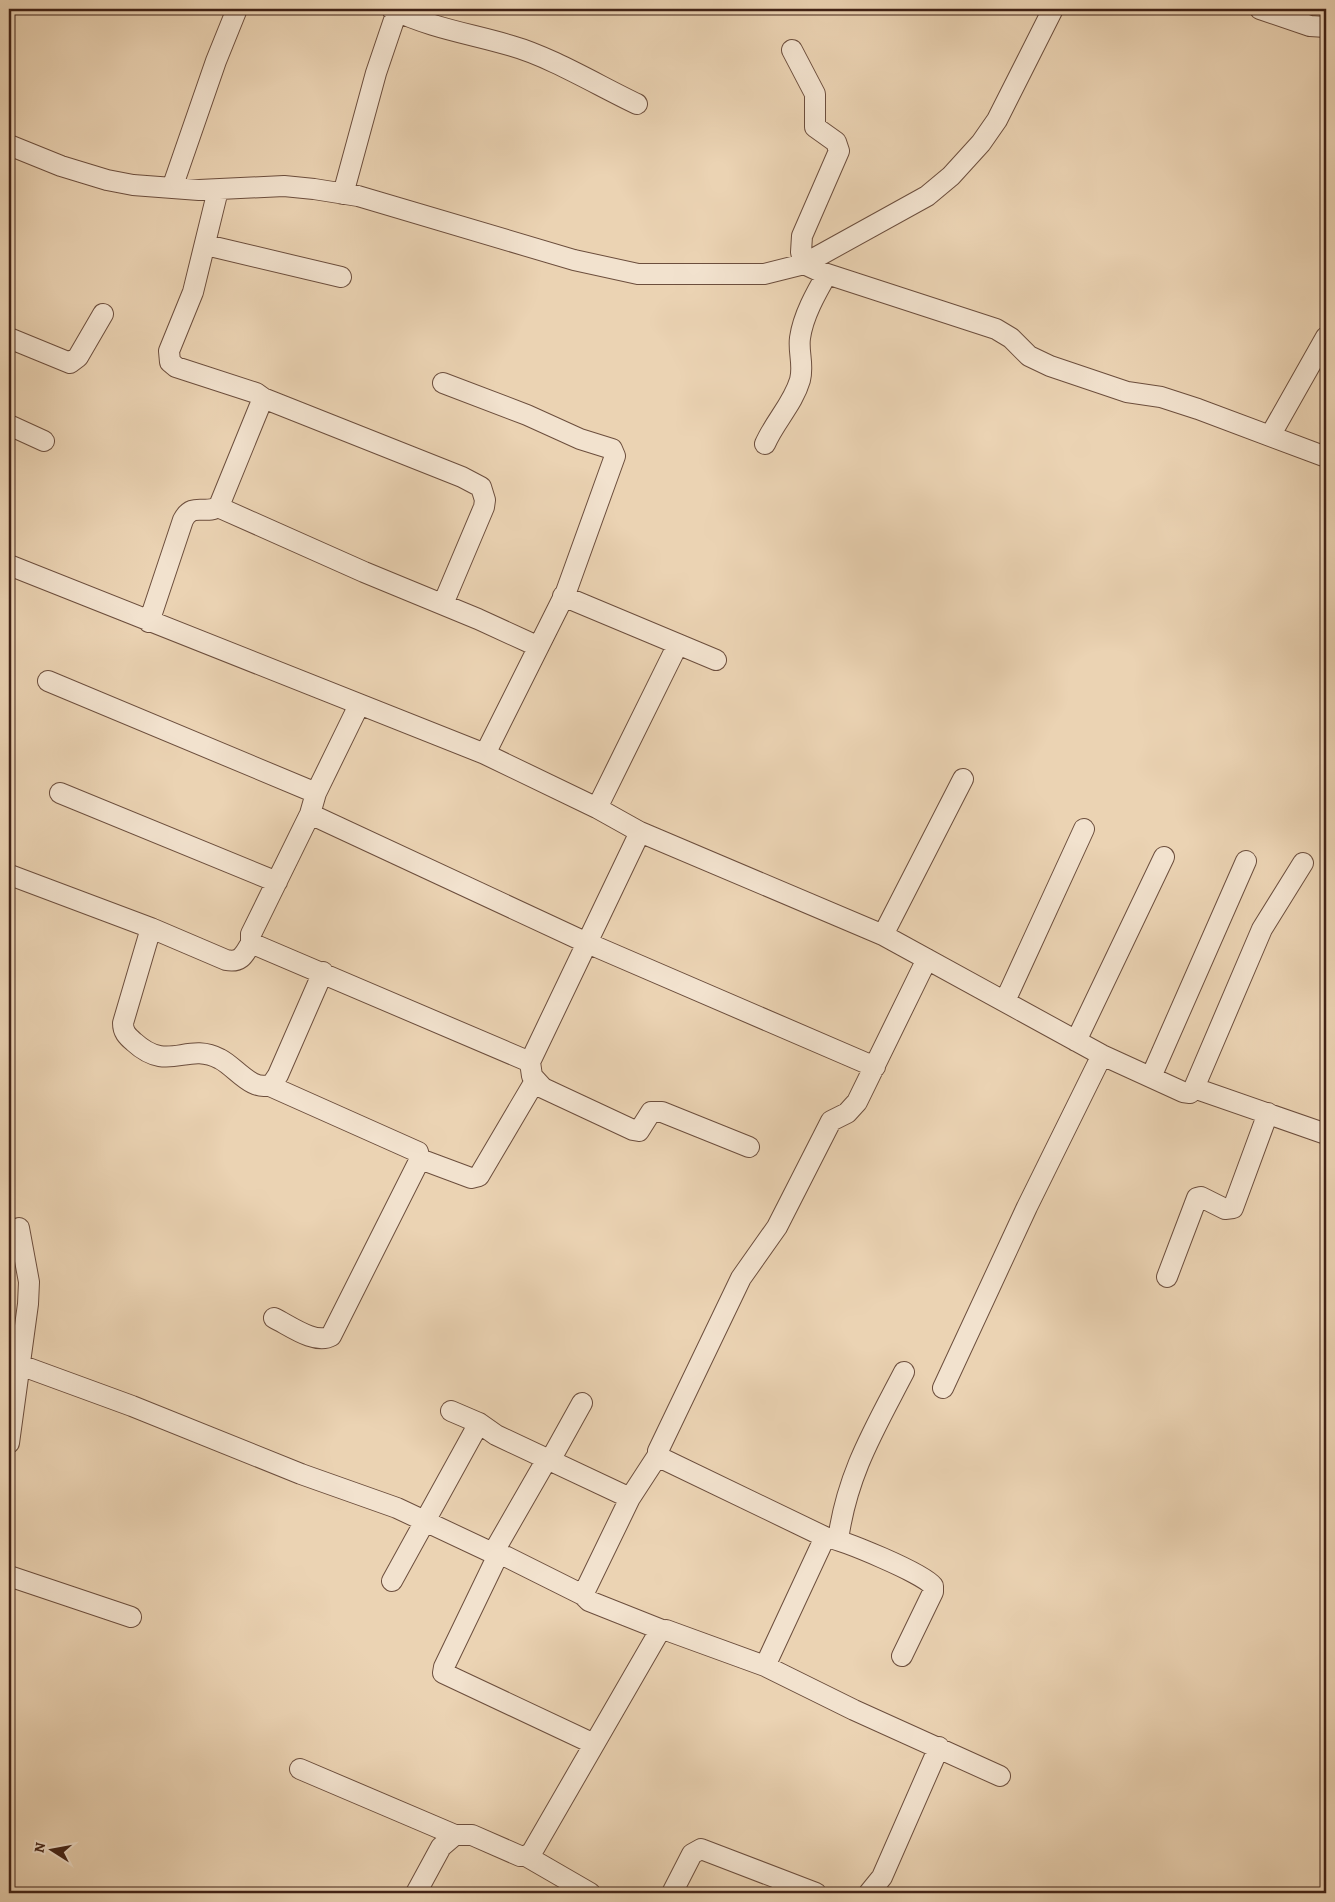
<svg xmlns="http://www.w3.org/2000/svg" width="1335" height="1902" font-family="Alegreya,serif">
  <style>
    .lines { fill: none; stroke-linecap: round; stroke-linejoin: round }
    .minor-casing { stroke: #6c4e3d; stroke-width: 22 }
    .minor { stroke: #f2e2ce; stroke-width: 20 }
  </style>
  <rect width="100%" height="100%" fill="#ebd3b3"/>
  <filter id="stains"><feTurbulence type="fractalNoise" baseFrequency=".004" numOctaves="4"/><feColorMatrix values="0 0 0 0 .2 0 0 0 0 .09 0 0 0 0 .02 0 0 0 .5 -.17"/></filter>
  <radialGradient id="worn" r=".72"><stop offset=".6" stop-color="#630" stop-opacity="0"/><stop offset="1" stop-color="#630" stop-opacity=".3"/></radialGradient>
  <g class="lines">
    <defs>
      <path id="minor" d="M392,9C430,28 472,34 512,46C551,57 599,86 637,104
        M1260,9L1310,26L1326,27
        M792,50L815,94V127L836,142L839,151L802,236L801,252L804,264L821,272L996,329L1011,338L1029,356L1050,366L1127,392L1161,397L1198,409L1326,457
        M9,145L61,166L107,180L133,185L199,190L284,186L314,189L358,196L574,260L638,274H764L804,264L927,196L951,176L981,143L997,120L1053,9
        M172,188L216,61L237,9
        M343,194L376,73L397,11
        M206,245L341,277
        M9,338L70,363L78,357L103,314
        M443,383L527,415L580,439L612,449L615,456L566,592L485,754
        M263,398L462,477L481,487L485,500L484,507L443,604
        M9,425L44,441
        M1270,436L1326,337
        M765,444C775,421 793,404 800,380C804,365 798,352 800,338C803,316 816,293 827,274
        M218,507L364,572L478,619L537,646
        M9,565L485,754L597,808L640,832L883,935L1102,1055L1183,1092L1190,1093L1194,1088L1326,1134
        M563,596L716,660
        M149,622L183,520C193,501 206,516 219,506L263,398L256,393L176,367L170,362L169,351L193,292L218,190
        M48,681L316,793L310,814L251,934V943L530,1062L640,832
        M60,793L277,882
        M316,793L359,705
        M597,808L678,644
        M310,814L585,942L875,1067
        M10,875L151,928L226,960C241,963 244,955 251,943
        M151,928L123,1023C123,1032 127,1036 134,1042C169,1074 186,1041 220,1059C236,1067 252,1093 272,1084L278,1075L323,972
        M883,935L963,779
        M1005,1001L1084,829
        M1076,1041L1164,857
        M530,1062L532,1076L543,1088L633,1130L639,1131L651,1112H662L749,1147
        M1151,1077L1246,861
        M270,1086L418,1152L420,1159L331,1336C315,1345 289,1325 274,1318
        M1194,1088L1262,929L1303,863
        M420,1159L471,1178L479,1176L535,1081
        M1167,1277L1197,1198L1201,1197L1225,1209L1233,1208L1268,1113
        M20,1365L132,1406L301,1474L397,1508L499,1556
        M943,1388L1027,1207L1102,1055
        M451,1411L479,1423L496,1435L630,1498
        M9,1443L28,1304L29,1282L19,1228
        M658,1455L630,1498L583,1595L589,1601L662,1630
        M825,1537C843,1540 923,1573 933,1586V1592L902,1656
        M838,1540C847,1474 874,1430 904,1372
        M493,1553L547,1459L552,1457L582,1403
        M9,1576L131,1617
        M392,1581L479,1423
        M583,1595L507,1557H497L444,1667L443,1673L594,1744
        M765,1666L854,1710L1000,1776
        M300,1769L455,1835
        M526,1856L590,1893
        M416,1893L441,1847L455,1835H472L520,1856H526L532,1852L659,1632L666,1630L765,1666L825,1537L661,1458L658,1451L741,1278L777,1227L831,1121L847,1113L857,1102L927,959
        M672,1893L692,1854L701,1849L816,1893
        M869,1893L882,1877L939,1747"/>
    </defs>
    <use href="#minor" class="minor-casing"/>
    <use href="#minor" class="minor"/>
  </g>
  <rect width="1335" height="1902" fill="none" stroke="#ebd3b3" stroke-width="30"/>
  <rect x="10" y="10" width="1315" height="1882" fill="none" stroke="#412216" stroke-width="2.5"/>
  <rect x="15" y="15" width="1305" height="1872" fill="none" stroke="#412216"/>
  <g transform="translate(52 1850) rotate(281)" stroke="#f2e2ce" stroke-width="4" paint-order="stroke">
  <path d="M0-4L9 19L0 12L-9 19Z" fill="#412216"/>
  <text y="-8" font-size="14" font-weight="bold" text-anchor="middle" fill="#412216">N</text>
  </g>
  <rect width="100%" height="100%" filter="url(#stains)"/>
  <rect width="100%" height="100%" fill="url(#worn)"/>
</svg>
